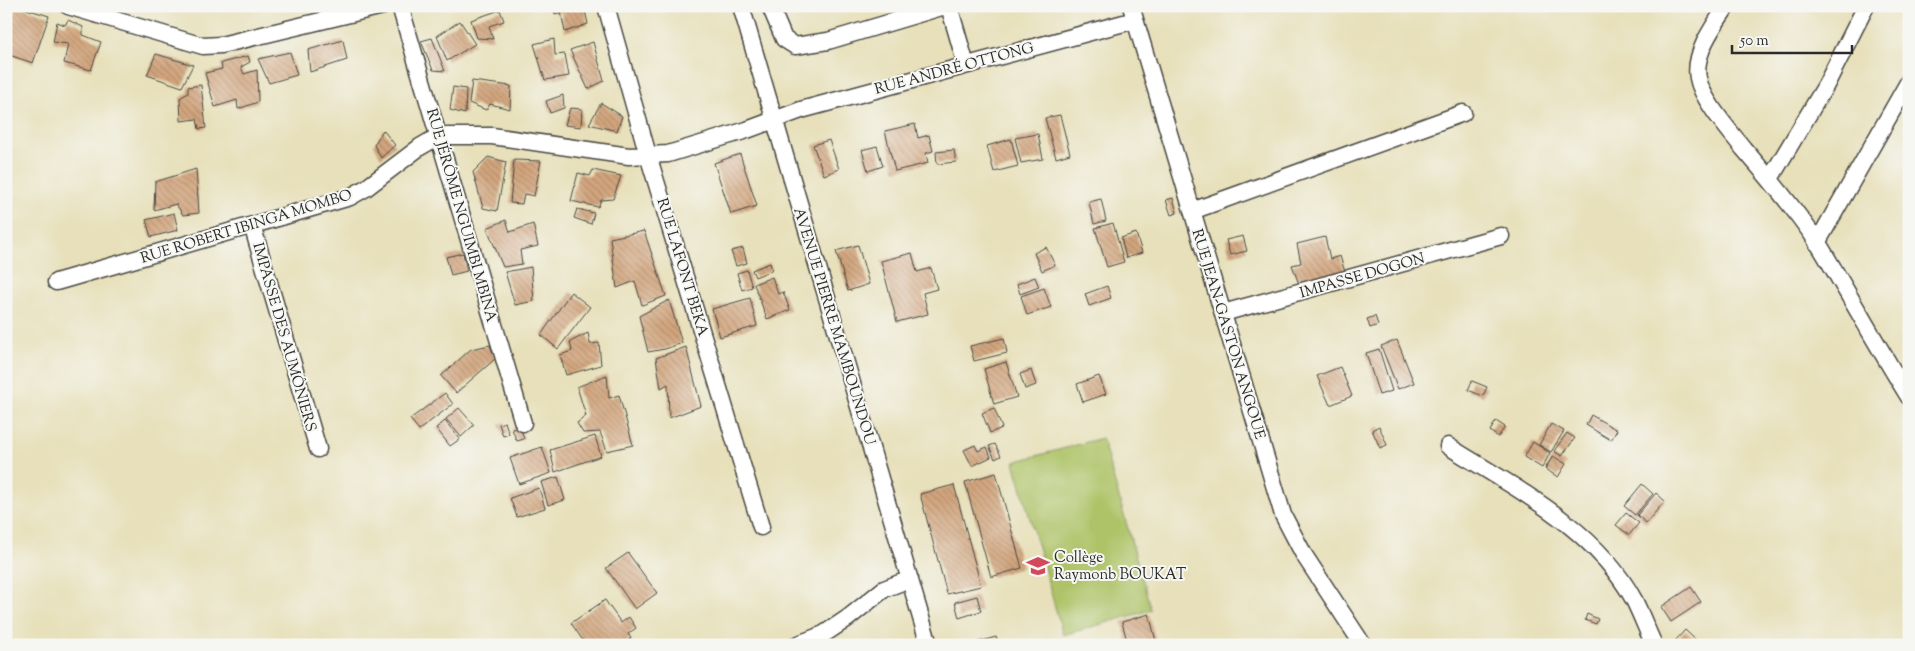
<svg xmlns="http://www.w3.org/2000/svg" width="1915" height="651" font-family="'Sorts Mill Goudy',serif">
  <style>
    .grass { fill: #aec367; stroke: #6c7749 }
    .building { fill: url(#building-back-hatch) }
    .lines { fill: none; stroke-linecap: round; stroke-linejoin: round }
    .minor-casing { stroke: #474640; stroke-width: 19 }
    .minor { stroke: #fff; stroke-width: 16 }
    .labels { text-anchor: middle; stroke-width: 4; stroke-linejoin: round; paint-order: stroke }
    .street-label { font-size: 15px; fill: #2b2b2b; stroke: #f6f6f2 }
    .poi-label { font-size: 15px; fill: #2b2b2b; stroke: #f6f6f2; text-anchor: start }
  </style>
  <defs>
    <pattern id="building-back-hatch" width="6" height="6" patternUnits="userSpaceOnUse" patternTransform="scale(1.25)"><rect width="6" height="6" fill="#d3a67e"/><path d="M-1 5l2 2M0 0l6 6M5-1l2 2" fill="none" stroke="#ab8767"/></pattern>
  </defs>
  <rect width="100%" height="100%" fill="#f6f6f2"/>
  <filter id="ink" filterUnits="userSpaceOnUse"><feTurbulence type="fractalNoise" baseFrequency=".02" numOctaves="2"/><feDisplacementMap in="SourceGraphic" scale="10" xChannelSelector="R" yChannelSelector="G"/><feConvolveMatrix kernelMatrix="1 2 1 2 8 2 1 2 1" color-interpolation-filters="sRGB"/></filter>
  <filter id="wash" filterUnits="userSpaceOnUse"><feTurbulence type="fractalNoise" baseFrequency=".0096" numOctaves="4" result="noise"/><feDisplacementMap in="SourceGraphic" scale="20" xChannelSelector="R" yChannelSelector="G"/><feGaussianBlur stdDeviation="1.12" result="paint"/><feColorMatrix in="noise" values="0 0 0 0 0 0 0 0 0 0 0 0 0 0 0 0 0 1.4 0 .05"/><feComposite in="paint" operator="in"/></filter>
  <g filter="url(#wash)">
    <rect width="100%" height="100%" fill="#e7e0ba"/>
    <path class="grass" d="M1102,438L1151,610L1063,635L1014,462Z"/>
    <g id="blocks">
      <path class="building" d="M7,6H17L49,16L33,63L6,54Z
        M141,6H155V7L142,10Z
        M553,6H584L588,24L565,32L561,12L555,14Z
        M500,10L504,21L489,26L493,39L477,38L471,20Z
        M68,20L83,27V35L101,42L91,70L64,63L68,44L53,42L57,22L65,25Z
        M460,21L475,44L447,61L437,36Z
        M432,38L445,71L433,70L421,41Z
        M554,39L555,55L565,54L569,76L545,80L534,44Z
        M343,40L347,60L310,72L308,50Z
        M593,42L604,81L588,89L570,50Z
        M290,52L297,75L269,83L258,59Z
        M156,54L193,65L182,87L147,75Z
        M248,56L250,62L241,67L244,74L257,70L258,102L238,109L237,100L215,107L205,73L222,69L221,63Z
        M472,81L511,86L510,109L490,104L486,110L469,103Z
        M201,85L206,128L199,129L197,119L181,121L180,98L188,93V87Z
        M453,87L466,89L465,114L450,110Z
        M563,95L564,108L550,113L546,101Z
        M601,103L622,116L617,131L589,124Z
        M570,108L582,109L581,127L565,125Z
        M1060,115L1070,154L1056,158L1045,118Z
        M915,124L918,138L929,135L933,151L926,153L928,163L895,171L885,131Z
        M383,130L395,145L381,158L374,145Z
        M1038,134L1043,159L1021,163L1015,138Z
        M1011,139L1018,166L994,172L987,146Z
        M829,140L839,169L824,175L813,145Z
        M877,146L883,166L868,171L862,150Z
        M954,150L956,162L937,164L936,152Z
        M740,154L757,206L731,214L714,163Z
        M488,157L506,162L497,211L483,208L473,172Z
        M514,160L541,161L534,196L524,194L522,204L510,203Z
        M196,169L199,213L183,215L176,204L154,210L155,182Z
        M593,170L621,176L613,199L601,200L598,207L571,201L578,173L590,176Z
        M1173,198L1177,213L1171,215L1166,200Z
        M1101,199L1106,221L1094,224L1089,202Z
        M577,209L594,213L591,224L574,218Z
        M174,213L178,230L151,237L146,220Z
        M506,220L510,232L533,224L538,246L520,250L522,264L503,267L487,228Z
        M1113,223L1124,262L1107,267L1095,228Z
        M644,231L666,296L642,305L635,281L617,288L610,238Z
        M1136,233L1142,253L1126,258L1121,238Z
        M1243,236L1247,251L1230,255L1226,240Z
        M1325,237L1330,259L1340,256L1345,272L1299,284L1292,265L1301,263L1297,244Z
        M858,245L869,284L848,291L836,251Z
        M1046,247L1055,265L1042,271L1034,253Z
        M743,248L747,263L736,266L731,251Z
        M463,253L467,271L451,275L446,257Z
        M912,253L917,272L931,268L937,289L923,293L928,314L897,322L881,261Z
        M770,263L772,270L755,277L752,270Z
        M531,267L534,301L515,305L505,272Z
        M747,270L752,287L742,290L737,273Z
        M772,277L778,294L783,292L790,310L767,319L754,284Z
        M1035,277L1039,287L1020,294L1017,284Z
        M1107,286L1111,298L1089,306L1085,294Z
        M1044,288L1051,307L1027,315L1021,296Z
        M571,292L590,307L558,349L541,335Z
        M750,298L757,326L720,337L712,309Z
        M669,300L682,343L665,349L648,352L639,316Z
        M1375,316L1378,325L1370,328L1367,319Z
        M588,333L590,344L599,343L601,365L566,375L560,355L572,351L570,342Z
        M1004,338L1007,353L974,361L970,346Z
        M1397,340L1414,383L1398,389L1381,346Z
        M490,345L495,359L456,393L441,376L471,349Z
        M686,347L701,406L669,418L668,384L661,388L656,358Z
        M1379,349L1392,391L1379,395L1366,353Z
        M1006,362L1017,397L994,404L984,369Z
        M1340,367L1352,396L1330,405L1317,376Z
        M1031,370L1036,385L1025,389L1020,374Z
        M607,375L609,398L619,395L633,445L607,451L600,432L583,433L577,423L586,416L577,387Z
        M1099,376L1106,394L1083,402L1077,384Z
        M1472,381L1487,387L1483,396L1468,390Z
        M445,393L453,404L419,430L410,419Z
        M459,408L474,425L461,437L446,419Z
        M994,408L1002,428L990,433L982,413Z
        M1591,415L1617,430L1611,440L1586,425Z
        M445,421L460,439L450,446L436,428Z
        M1496,421L1505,427L1498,437L1490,431Z
        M505,422L509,434L503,436L499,424Z
        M1551,424L1564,431L1551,452L1539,445Z
        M520,426L524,439L517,441L512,429Z
        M1379,426L1387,445L1380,448L1372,430Z
        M1567,433L1575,438L1562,456L1554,451Z
        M595,436L601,456L555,472L550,450Z
        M1533,442L1550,453L1542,468L1524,457Z
        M995,444L1001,456L995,459L989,446Z
        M975,445L978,451L987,447L991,457L972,466L964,450Z
        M542,447L551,473L519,484L510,458Z
        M1553,456L1566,464L1558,477L1545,469Z
        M996,473L1022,568L991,577L965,482Z
        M558,477L565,500L548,505L541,482Z
        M1642,484L1653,494L1635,515L1624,506Z
        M954,485L981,586L947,594L920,494Z
        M539,488L545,508L517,517L510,498Z
        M1656,493L1665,501L1646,523L1637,515Z
        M1626,513L1639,523L1629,535L1616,525Z
        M628,553L657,593L635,609L606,568Z
        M1691,587L1701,602L1671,622L1661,607Z
        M977,596L981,611L959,618L955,602Z
        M605,600L621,623L629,617L636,628L628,634L631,638L622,645H586L571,623Z
        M1149,614L1157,645H1128L1122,622Z
        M1587,614L1598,619L1596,624L1585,620Z
        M1685,630L1699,643L1697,645H1679L1675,641Z
        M996,637L999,645H971V644Z"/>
    </g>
  </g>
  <g filter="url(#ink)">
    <use href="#blocks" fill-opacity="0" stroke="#474640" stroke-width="1"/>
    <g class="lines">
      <defs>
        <path id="minor" d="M68,6L203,46L221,45L383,6
          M400,6L523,423
          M606,6L648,155L761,527
          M741,6L929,645
          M770,6L784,39L795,46L828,41L945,6
          M949,6L966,65
          M1131,6L1283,515L1304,555L1363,645
          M1727,6C1714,25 1693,54 1698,78C1702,100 1729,130 1743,148C1769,178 1796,210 1818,243C1849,294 1877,346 1909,397
          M1770,179L1826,85L1866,6
          M1192,211L1463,113
          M252,225L318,449
          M1817,243L1909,81
          M56,282L350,197L366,188L420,147L439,136H492L629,156L668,154L747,130L801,110L1135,20
          M1223,313L1501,236
          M1448,446C1516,489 1594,527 1634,600C1641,614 1647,630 1654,645
          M796,645L824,634L848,618L884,589L910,579"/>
      </defs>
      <use href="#minor" class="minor-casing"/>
      <use href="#minor" class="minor"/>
    </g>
  </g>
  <defs>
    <symbol id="school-bare" viewBox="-9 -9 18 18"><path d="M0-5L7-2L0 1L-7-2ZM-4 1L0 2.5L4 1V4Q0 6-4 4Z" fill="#d1495b" stroke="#f6f6f2" stroke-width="2.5" paint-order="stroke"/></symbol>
  </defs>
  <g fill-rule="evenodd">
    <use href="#school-bare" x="1022" y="550" width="32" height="32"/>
  </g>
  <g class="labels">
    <g class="street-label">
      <text transform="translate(954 68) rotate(-15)" y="5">RUE ANDRÉ OTTONG</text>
      <text transform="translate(462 215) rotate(74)" y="5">RUE JÉRÔME NGUIMBI MBINA</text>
      <text transform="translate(246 226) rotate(-17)" y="5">RUE ROBERT IBINGA MOMBO</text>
      <text transform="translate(683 267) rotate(73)" y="5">RUE LAFONT BEKA</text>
      <text transform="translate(1362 275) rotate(-16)" y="5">IMPASSE DOGON</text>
      <text transform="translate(835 326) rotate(73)" y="5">AVENUE PIERRE MAMBOUNDOU</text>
      <text transform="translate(1229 334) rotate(73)" y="5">RUE JEAN-GASTON ANGOUE</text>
      <text transform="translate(285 337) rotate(74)" y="5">IMPASSE DES AUMÔNIERS</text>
    </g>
    <g class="poi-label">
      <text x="1054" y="562">Collège<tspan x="1054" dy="17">Raymonb BOUKAT</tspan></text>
    </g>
  </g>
  <rect width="1915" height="651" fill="none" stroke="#f6f6f2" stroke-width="25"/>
  <path d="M1732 45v8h120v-8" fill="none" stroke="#2b2b2b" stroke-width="2.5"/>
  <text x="1740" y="45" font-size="15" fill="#2b2b2b" stroke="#f6f6f2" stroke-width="4" paint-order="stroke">50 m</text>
</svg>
